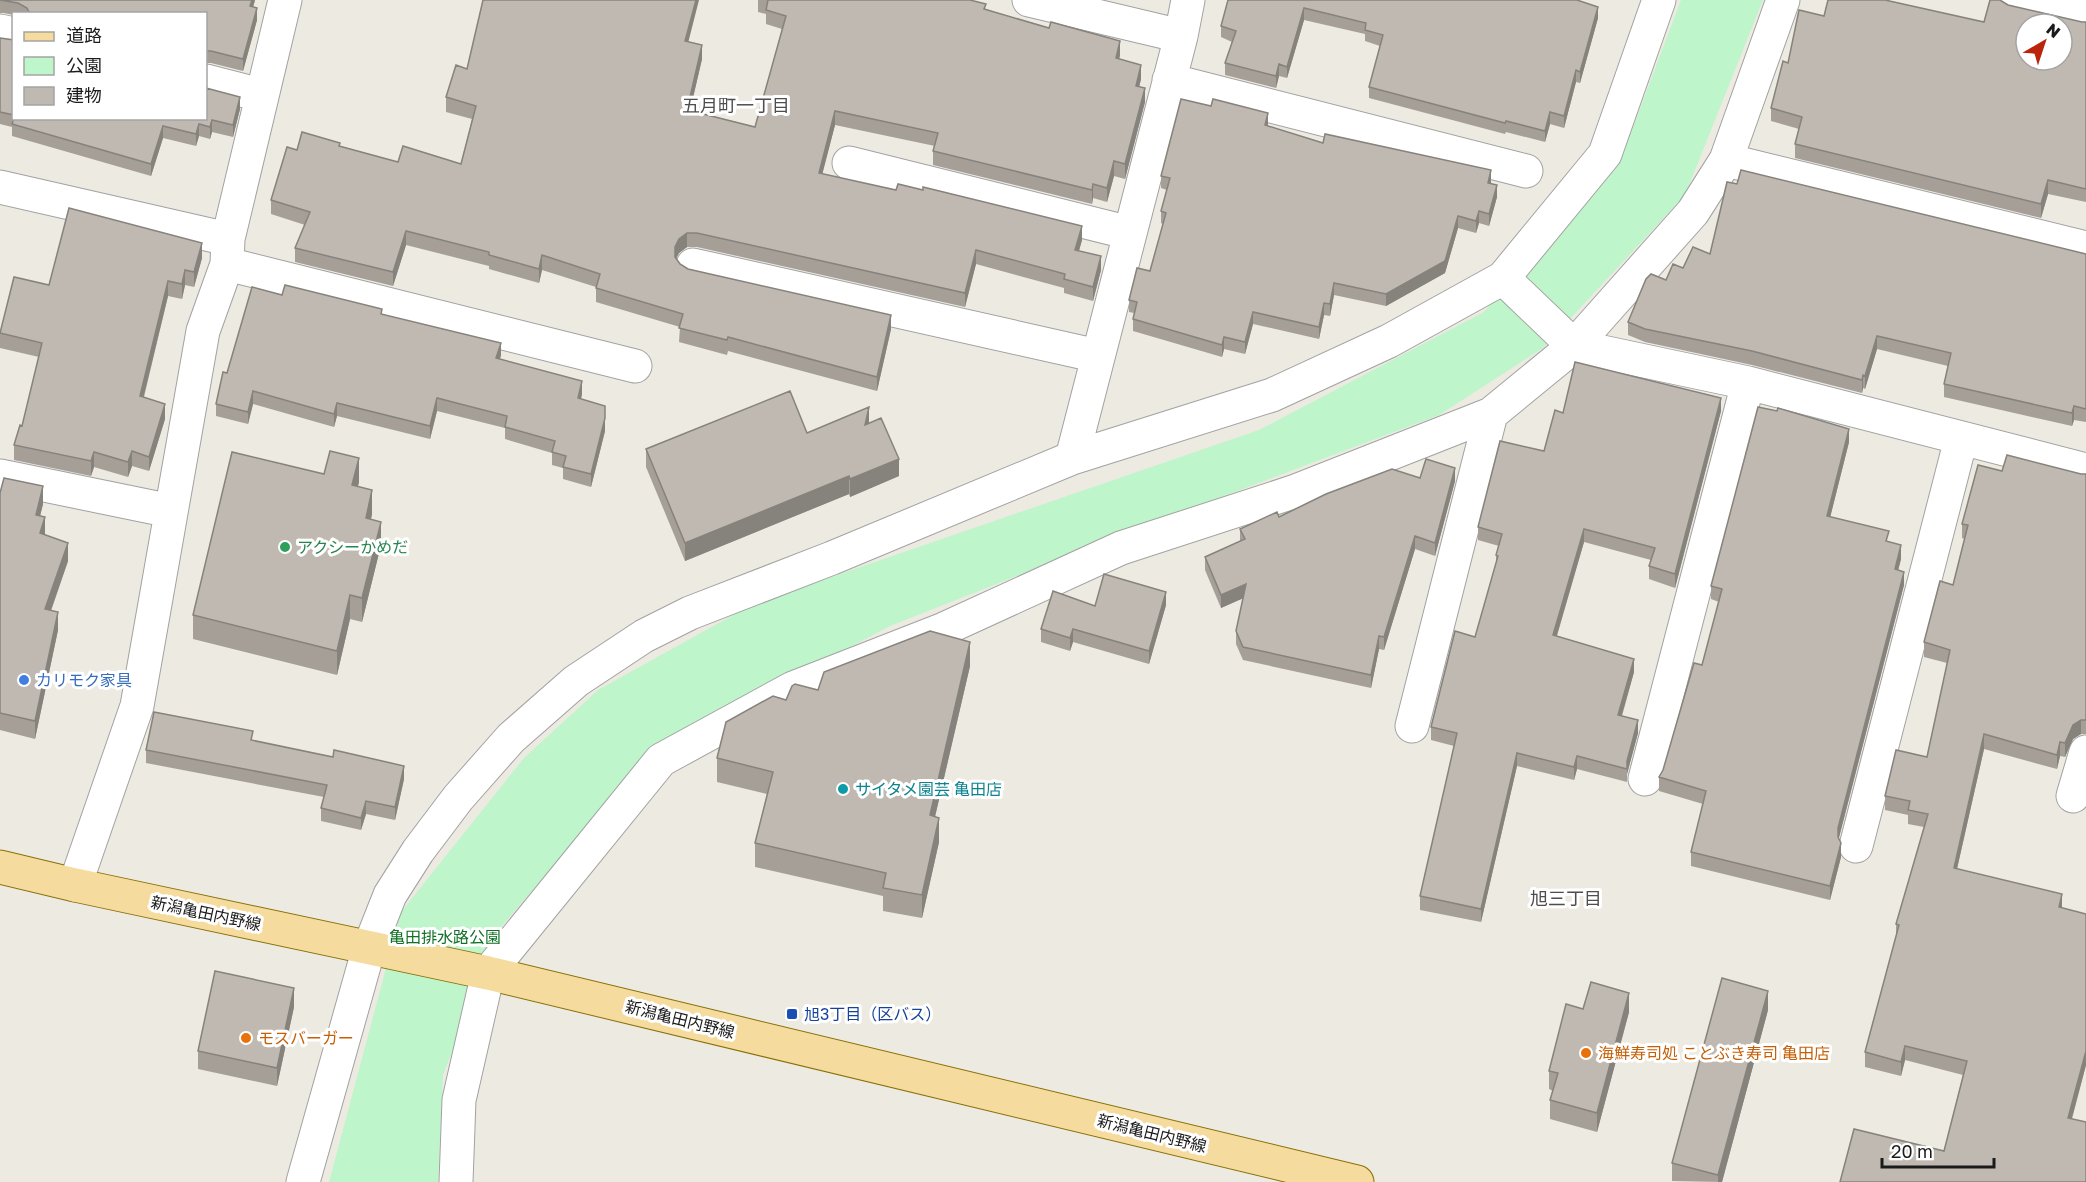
<svg xmlns="http://www.w3.org/2000/svg" width="2086" height="1182" font-family="'Golos Text','Noto Sans JP',sans-serif">
  <style>
    .park { fill: #bff5cb }
    .lines { fill: none; stroke-linecap: round; stroke-linejoin: round }
    .minor-casing { stroke: #a2a2a2; stroke-width: 35 }
    .major-casing { stroke: #897109; stroke-width: 35 }
    .minor { stroke: #fff; stroke-width: 33 }
    .major { stroke: #f5db9d; stroke-width: 33 }
    .wall { fill: #a59f98 }
    .shaded-wall { fill: #86827c }
    .building { fill: #c0b9b1; stroke: #86827c; stroke-width: 1.5; fill-rule: evenodd }
    .leisure-dot { fill: #2e9e5b; stroke: #fff; stroke-width: 2 }
    .shop-dot { fill: #3f7fe0; stroke: #fff; stroke-width: 2 }
    .culture-dot { fill: #0f9aa8; stroke: #fff; stroke-width: 2 }
    .transit-dot { fill: #1a4fb4; stroke: #fff; stroke-width: 2 }
    .food-dot { fill: #e8710a; stroke: #fff; stroke-width: 2 }
    .labels { text-anchor: middle; stroke-width: 6; stroke-linejoin: round; paint-order: stroke }
    .leisure-label { font-size: 16px; fill: #27864d; stroke: #fff; text-anchor: start }
    .shop-label { font-size: 16px; fill: #366cbe; stroke: #fff; text-anchor: start }
    .culture-label { font-size: 16px; fill: #0d838f; stroke: #fff; text-anchor: start }
    .street-label { font-size: 16px; fill: #1b1b1b; stroke: #fff }
    .park-label { font-size: 16px; fill: #117127; stroke: #fff }
    .transit-label { font-size: 16px; fill: #164399; stroke: #fff; text-anchor: start }
    .food-label { font-size: 16px; fill: #c56008; stroke: #fff; text-anchor: start }
    .neighbourhood-label { font-size: 18px; fill: #4e4e4e; stroke: #fff }
  </style>
  <rect width="100%" height="100%" fill="#eceae1"/>
  <path class="park" d="M1681,0H1763L1685,195L1543,348L1439,415L1113,538L890,626L650,752L501,927L443,1075L438,1182H329L401,912L524,758L598,690L753,604L1259,430L1484,312L1630,135Z"/>
  <g class="lines">
    <defs>
      <path id="minor" d="M1029,0L1181,36
        M2013,0L2086,17
        M0,31L14,34
        M1169,80L1526,171
        M206,81L261,95
        M1726,160L2086,248
        M849,163L1130,233
        M0,187L228,239
        M227,264L635,366
        M693,265L1098,356
        M1503,278L1574,346L1748,383L2086,470
        M1072,458L1181,36L1188,0
        M0,476L171,511
        M1412,726L1491,414
        M1645,779L1748,383
        M2073,796L2086,752
        M1856,846L1961,439
        M75,885L137,706L203,331L227,264L228,239L285,0
        M303,1182L369,948L390,895L418,851L458,798L511,738L576,681L644,636L690,613L832,558L1072,458L1272,395L1389,341L1503,278L1605,154L1659,0
        M456,1182L459,1100L488,973L661,760L793,688L944,629L1121,548L1293,492L1491,414L1574,346L1693,212L1726,160L1783,0"/>
      <path id="major" d="M0,867L75,885L488,973L1357,1182"/>
    </defs>
    <use href="#minor" class="minor-casing"/>
    <use href="#major" class="major-casing"/>
    <use href="#minor" class="minor"/>
    <use href="#major" class="major"/>
  </g>
  <path class="wall" d="M0,0H255L253,7L257,20L243,71L211,63H206V14H14V15L4,13H0Z
    M758,0H970L986,9L1120,55L1119,59L1141,79L1139,87L1145,102L1125,179L1114,176L1107,202L1093,198L1092,204L933,165V151L935,146L835,125L822,174L1082,240L1079,251L1101,270L1093,301L1064,293V288L976,264L965,307L697,247H687L679,253L676,258L680,264L688,269L891,329L877,391L728,351L727,355L679,342L680,327L596,302V287L542,270L539,283L489,269V266L406,245L393,286L295,262V248L305,225L271,214V200L297,150L340,146L398,162L461,164L472,119L446,112V97L467,69L689,42L702,59L690,110L755,127L782,29L766,24V14L758,12Z
    M1228,0L1598,18L1580,83L1576,82L1564,128L1550,124L1545,142L1506,132L1505,134L1369,98V87L1380,46L1365,41V34L1304,20L1287,78L1279,76L1276,88L1225,75V63L1232,42L1221,37V26Z
    M2008,5L2082,22H2086V202L2048,194L2041,218L1795,158V144L1799,129L1771,121V108L1788,63L1824,16L1984,22Z
    M0,38L14,40V118L240,109L233,137L212,132L210,139L199,136L196,146L163,138L151,176L12,136V127L0,124Z
    M1268,125V126L1323,143L1491,182V183L1497,197L1489,226L1479,223L1476,233L1458,228L1445,273L1386,306L1334,295L1330,316L1324,315L1319,339L1253,324L1245,354L1224,349L1222,357L1133,331V319L1134,313L1129,312V300L1150,271L1163,224L1161,223V211L1167,190L1161,188V176Z
    M1710,254H2086V422L2074,420L2072,426L1944,397V384L1948,366L1877,349L1865,389L1863,388L1862,393L1752,365L1645,342L1628,335V322L1666,280L1683,268Z
    M202,258L194,287L185,285L182,299L168,296L144,397L165,419L149,471L132,466L128,477L94,467L91,476L14,460V445L22,426L39,357L0,348V333L49,285Z
    M282,295L382,314L501,355L500,359L582,394L581,399L605,431L591,487L563,479V468L552,465V453L505,439V428L437,411L430,439L337,416L334,427L253,404L248,424L216,416V404L227,373Z
    M1721,411L1675,588L1649,579V566L1651,560L1584,542L1557,636L1634,672L1622,716L1638,733L1627,774V782L1577,769L1574,780L1517,766L1481,922L1420,910V896L1454,746L1431,740V727L1475,637L1496,564V555L1499,546L1478,540V527L1544,451L1563,413Z
    M869,423L899,476L850,497L849,494L685,561L646,467V449L807,433Z
    M1849,442L1830,517L1889,542L1901,559L1898,570L1904,585L1839,838L1841,857L1830,900L1691,866V852L1703,804L1659,791V777L1663,770L1702,665L1719,602L1711,599V586Z
    M2002,471L2086,474V734H2081L2073,739L2065,757L2060,756L2057,769L1984,749L1957,869L2062,908L2086,914V1065L2072,1119L1944,1151L1963,1075L1905,1060L1901,1076L1865,1067V1052L1896,937V924L1924,827L1908,824V815L1885,810V796L1927,757L1947,663L1924,657V642L1953,585L1965,539L1962,538V524Z
    M324,474L359,482L358,486L372,514L371,519L381,545L362,622L350,619L337,675L193,639V615Z
    M1420,478L1455,481L1435,556L1415,549L1384,650L1379,649L1371,688L1243,660L1236,644V631L1243,598L1221,608L1205,570V557L1240,541V529L1279,517Z
    M0,493L43,504L40,516L45,535L68,561L51,611L58,630L35,739L0,730Z
    M1166,605L1149,664L1073,642L1070,651L1041,642V629L1095,606Z
    M970,666L935,817L939,842L922,918L883,911V896L755,867V843L767,794L717,782V758L786,700L818,690Z
    M253,740L404,779L395,820L366,814L361,830L321,821V808L324,797L146,763V750Z
    M294,1007L277,1086L198,1069V1051Z
    M1583,1009L1629,1012L1597,1132L1550,1119V1100L1553,1091L1549,1089V1071Z
    M1768,1010L1722,1182L1672,1181V1163Z"/>
  <path class="shaded-wall" d="M252,0H255L250,18V6Z
    M696,0H699L685,55V41Z
    M1598,7V18L1580,83V72Z
    M257,8V20L243,71V59Z
    M1304,8V20L1287,78V67Z
    M1120,41V55L1116,72V58Z
    M702,45V59L687,124V110Z
    M1279,64V76L1276,88V76Z
    M1141,65V79L1136,100V86Z
    M1576,70V82L1564,128V116Z
    M1145,88V102L1125,179V164Z
    M240,97V109L233,137V125Z
    M835,111V125L819,187V173Z
    M1550,112V124L1545,142V131Z
    M1268,113V125L1265,137V125Z
    M212,120V132L210,139V127Z
    M199,124V136L196,146V134Z
    M163,126V138L151,176V164Z
    M1114,161V176L1107,202V188Z
    M1491,170V182L1488,194V183Z
    M2048,180V194L2041,218V204Z
    M1093,184V198L1092,204V190Z
    M1497,185V197L1489,226V214Z
    M1479,211V223L1476,233V221Z
    M1458,216V228L1445,273L1386,306V294Z
    M1082,226V240L1075,264V250Z
    M406,231V245L393,286V272Z
    M687,233V247L679,253L675,261V247L679,239Z
    M202,243V258L194,287V272Z
    M976,250V264L965,307V293Z
    M542,255V270L539,283V269Z
    M1101,256V270L1093,301V287Z
    M185,270V285L182,299V284Z
    M168,281V296L140,411V396Z
    M1334,283V295L1330,316V304Z
    M1324,303V315L1319,339V327Z
    M1253,312V324L1245,354V342Z
    M891,315V329L877,391V377Z
    M1877,336V349L1865,389V376Z
    M1224,337V349L1222,357V345Z
    M501,343V355L496,371V358Z
    M1863,375V388L1862,393V380Z
    M582,381V394L578,411V398Z
    M253,391V404L248,424V412Z
    M437,398V411L430,439V426Z
    M1721,398V411L1675,588V574Z
    M337,403V416L334,427V414Z
    M165,404V419L149,471V457Z
    M2074,406V420L2072,426V413Z
    M869,407V425H865Z
    M605,418V431L591,487V474Z
    M1849,429V442L1827,530V516Z
    M132,451V466L128,477V462Z
    M94,452V467L91,476V461Z
    M359,458V482L352,509V485Z
    M899,459V476L850,497V479Z
    M1455,468V481L1435,556V543Z
    M849,476V494L685,561V543Z
    M43,486V504L36,532V515Z
    M372,490V514L366,541V518Z
    M45,517V534L40,551V533Z
    M381,522V545L362,622V598Z
    M1584,529V542L1553,648V635Z
    M1415,536V549L1384,650V637Z
    M68,543V561L45,627V609Z
    M1901,545V559L1895,583V569Z
    M1904,572V585L1838,841V828Z
    M1246,584V597L1221,608V595Z
    M1166,592V605L1149,664V651Z
    M350,595V619L337,675V651Z
    M58,612V630L35,739V721Z
    M1073,629V642L1070,651V638Z
    M1379,636V649L1371,688V675Z
    M970,642V666L930,838V815Z
    M1634,659V672L1618,728V715Z
    M1638,720V733L1627,774V761Z
    M2081,720V734L2073,739L2065,757V743L2073,725Z
    M1984,734V749L1954,882V868Z
    M2060,742V756L2057,769V755Z
    M1517,753V766L1481,922V909Z
    M1577,756V769L1574,780V767Z
    M404,766V779L395,820V807Z
    M366,801V814L361,830V818Z
    M939,818V842L922,918V895Z
    M1841,843V857L1830,900V886Z
    M2062,894V909L2059,907Z
    M294,988V1007L277,1086V1068Z
    M1768,991V1010L1722,1182H1718V1175Z
    M1629,993V1012L1597,1132V1113Z
    M1905,1046V1060L1901,1076V1062Z
    M2086,1051V1065L2068,1132V1118Z"/>
  <path class="building" d="M0,0H252L250,6L257,8L243,59L211,51H206V14H30L27,8L18,3Z
    M483,0H696L685,41L702,45L687,110L755,127L786,16L766,10L768,0H970L986,4L984,9L1049,28L1051,22L1120,41L1116,58L1141,65L1136,86L1145,88L1125,164L1114,161L1107,188L1093,184L1092,190L933,151L938,133L835,111L819,173L896,190L898,184L923,190V187L1082,226L1075,250L1101,256L1093,287L1064,279L1065,274L976,250L965,293L697,233H687L679,239L675,247V257L680,264L688,269L891,315L877,377L728,337L727,340L679,328L683,314L596,288L600,274L542,255L539,269L489,255V252L406,231L393,272L295,248L310,212L271,200L287,147L297,150L302,132L340,143L339,146L398,162L403,146L461,164L476,106L446,97L456,65L467,69Z
    M1228,0H1577L1598,7L1580,72L1576,70L1564,116L1550,112L1545,131L1506,121L1505,123L1369,87L1383,35L1365,30L1366,23L1304,8L1287,67L1279,64L1276,76L1225,63L1236,31L1221,26Z
    M1828,0H1885L1984,22L1990,0H2000L2008,5L2082,22H2086V189L2048,180L2041,204L1795,144L1802,117L1771,108L1783,61L1788,63L1799,10L1824,16ZM2026,24H2062V60H2026Z
    M0,38L14,40V115L0,112Z
    M206,88L240,97L233,125L212,120L210,127L199,124L196,134L163,126L151,164L12,124L14,118H206Z
    M1181,99L1211,106L1213,99L1268,113L1265,125L1323,143L1325,134L1491,170L1488,183L1497,185L1489,214L1479,211L1476,221L1458,216L1445,261L1386,294L1334,283L1330,304L1324,303L1319,327L1253,312L1245,342L1224,337L1222,345L1133,319L1137,302L1129,300L1137,268L1150,271L1166,213L1161,211L1170,178L1161,176Z
    M1741,170L2086,254V409L2074,406L2072,413L1944,384L1951,353L1877,336L1865,376L1863,375L1862,380L1752,351L1645,329L1628,322L1646,279L1651,274L1666,280L1673,264L1683,268L1693,247L1710,254L1727,182L1737,184Z
    M69,208L202,243L194,272L185,270L182,284L168,281L140,396L165,404L149,457L132,451L128,462L94,452L91,461L14,445L20,425L22,426L42,343L0,333L14,277L49,285Z
    M285,285L382,309L381,314L501,343L496,358L582,381L578,398L605,406V418L591,474L563,467L566,456L552,452L555,441L505,427L507,416L437,398L430,426L337,403L334,414L253,391L248,412L216,404L223,372L227,373L252,287L282,295Z
    M1575,362L1721,398L1675,574L1649,566L1655,548L1584,529L1553,635L1634,659L1618,715L1638,720L1627,761V769L1577,756L1574,767L1517,753L1481,909L1420,896L1457,733L1431,727L1455,631L1475,637L1498,556L1496,555L1502,534L1478,527L1500,441L1544,451L1555,410L1563,413Z
    M790,391L807,433L869,407L865,425L881,418L899,459L850,479L849,476L685,543L646,449Z
    M1758,407L1777,411L1778,408L1849,429L1827,516L1889,531L1886,541L1901,545L1895,569L1904,572L1838,828V837L1841,843L1830,886L1691,852L1706,791L1659,777L1663,770L1694,663L1702,665L1722,589L1711,586Z
    M330,451L359,458L352,485L372,490L366,518L381,522L362,598L350,595L337,651L193,615L232,452L324,474Z
    M2007,455L2081,474H2086V720H2081L2073,725L2065,743L2060,742L2057,755L1984,734L1954,868L2062,894L2059,907L2086,914V1051L2068,1118L2086,1122V1182H1840L1854,1129L1944,1151L1967,1061L1905,1046L1901,1062L1865,1052L1899,925L1896,924L1928,814L1908,810L1910,801L1885,796L1896,750L1927,757L1950,650L1924,642L1940,581L1953,585L1968,525L1962,524L1978,465L2002,471Z
    M1426,459L1455,468L1435,543L1415,536L1384,637L1379,636L1371,675L1243,647L1236,631L1246,584L1221,595L1205,557L1245,539L1240,529L1277,512L1279,517L1326,494L1392,469L1420,478Z
    M4,478L43,486L36,515L45,517L40,533L68,543L45,609L58,612L35,721L0,713V493Z
    M1104,574L1166,592L1149,651L1073,629L1070,638L1041,629L1053,591L1095,606Z
    M930,631L970,642L930,815L939,818L922,895L883,888L886,873L755,843L773,772L717,758L726,722L773,696L786,700L792,686L795,684L818,690L824,672Z
    M154,712L253,731L251,740L333,757L334,750L404,766L395,807L366,801L361,818L321,808L327,785L146,750Z
    M215,971L294,988L277,1068L198,1051Z
    M1722,978L1768,991L1718,1175L1672,1163Z
    M1591,982L1629,993L1597,1113L1550,1100L1558,1073L1549,1071L1566,1004L1583,1009Z"/>
  <circle class="leisure-dot" cx="285" cy="547" r="6"/>
  <circle class="shop-dot" cx="24" cy="680" r="6"/>
  <circle class="culture-dot" cx="843" cy="789" r="6"/>
  <rect class="transit-dot" x="786" y="1008" width="12" height="12" rx="3"/>
  <g class="food-dot">
    <circle cx="246" cy="1038" r="6"/>
    <circle cx="1586" cy="1053" r="6"/>
  </g>
  <g class="labels">
    <g class="leisure-label">
      <text x="297" y="553">アクシーかめだ</text>
    </g>
    <g class="shop-label">
      <text x="36" y="686">カリモク家具</text>
    </g>
    <g class="culture-label">
      <text x="855" y="795">サイタメ園芸 亀田店</text>
    </g>
    <g class="street-label">
      <text transform="translate(206 913) rotate(12)" y="6">新潟亀田内野線</text>
      <text transform="translate(680 1019) rotate(14)" y="6">新潟亀田内野線</text>
      <text transform="translate(1152 1133) rotate(14)" y="6">新潟亀田内野線</text>
    </g>
    <g class="park-label">
      <text x="445" y="943">亀田排水路公園</text>
    </g>
    <g class="transit-label">
      <text x="804" y="1020">旭3丁目（区バス）</text>
    </g>
    <g class="food-label">
      <text x="258" y="1044">モスバーガー</text>
      <text x="1598" y="1059">海鮮寿司処 ことぶき寿司 亀田店</text>
    </g>
    <g class="neighbourhood-label">
      <text x="736" y="112">五月町一丁目</text>
      <text x="1566" y="905">旭三丁目</text>
    </g>
  </g>
  <rect x="12" y="12" width="195" height="108" fill="#ffffff" stroke="#a4a4a4" stroke-width="1.5"/>
  <rect x="24" y="32" width="30" height="9" fill="#f5db9d" stroke="#a4a4a4" stroke-width="1.5"/>
  <text x="66" y="42" font-size="18" fill="#1b1b1b">道路</text>
  <rect x="24" y="57" width="30" height="18" fill="#bff5cb" stroke="#a4a4a4" stroke-width="1.5"/>
  <text x="66" y="72" font-size="18" fill="#1b1b1b">公園</text>
  <rect x="24" y="87" width="30" height="18" fill="#c0b9b1" stroke="#a4a4a4" stroke-width="1.5"/>
  <text x="66" y="102" font-size="18" fill="#1b1b1b">建物</text>
  <g transform="translate(2044 42) rotate(39)"><circle r="28" fill="#ffffff" stroke="#a4a4a4" stroke-width="1.5"/>
  <path d="M0-4.5L10 22L0 15L-10 22Z" fill="#ba240c"/>
  <text y="-9" font-size="16" font-weight="bold" text-anchor="middle" fill="#1b1b1b">N</text>
  </g>
  <path d="M1882 1158v9h112v-9" fill="none" stroke="#1b1b1b" stroke-width="3"/>
  <text x="1891" y="1158" font-size="18" fill="#1b1b1b" stroke="#ffffff" stroke-width="4.5" paint-order="stroke">20 m</text>
</svg>
